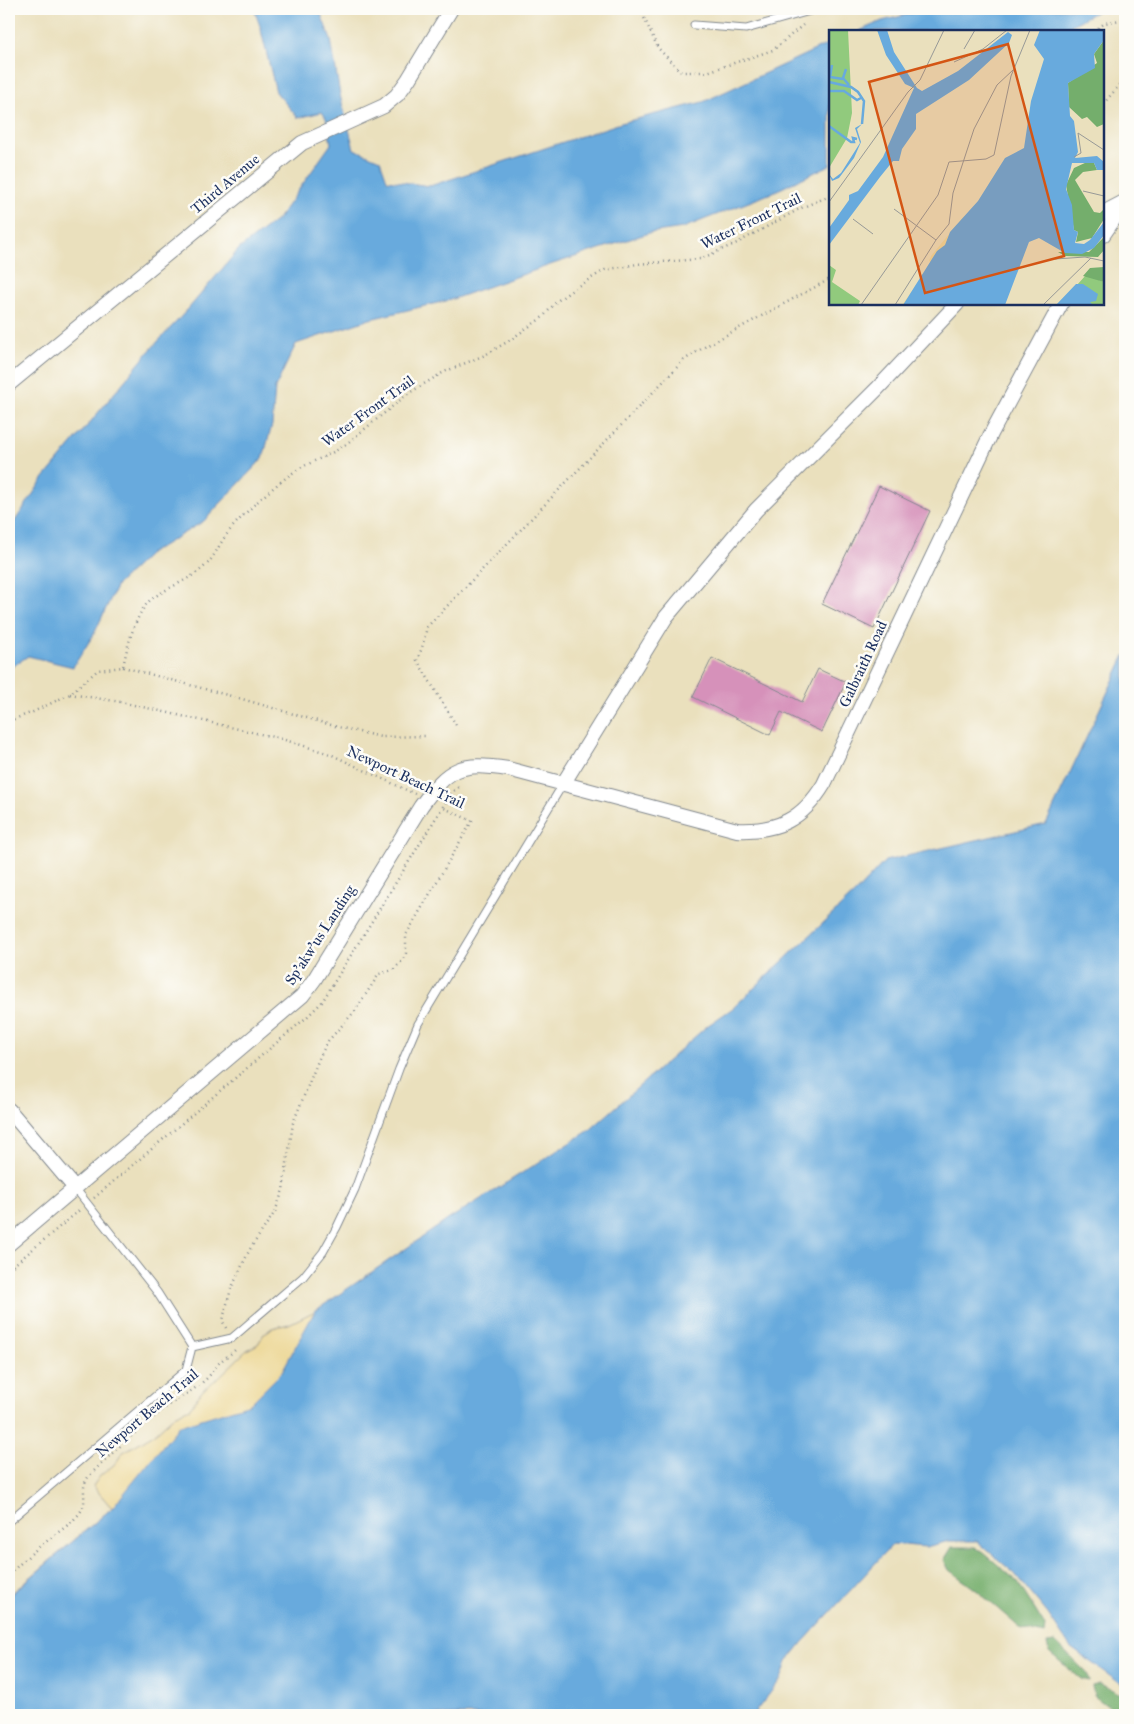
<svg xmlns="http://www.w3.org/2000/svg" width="1134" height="1724" font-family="'IM FELL Great Primer',serif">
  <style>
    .forest { fill: #74ae6c; stroke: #486e65 }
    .sand { fill: #eeda9e; stroke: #84847e }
    .water { fill: #68aadd; stroke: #426c9e }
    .building { fill: #d691ba }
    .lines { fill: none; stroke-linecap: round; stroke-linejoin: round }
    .lane-casing { stroke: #82888e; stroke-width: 9 }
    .street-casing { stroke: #82888e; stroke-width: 16 }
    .path { stroke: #82888e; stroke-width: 2.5; stroke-dasharray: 1 4; stroke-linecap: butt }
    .lane { stroke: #fff; stroke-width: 7 }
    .street { stroke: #fff; stroke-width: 14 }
    .labels { text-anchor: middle; stroke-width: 5; stroke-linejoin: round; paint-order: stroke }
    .street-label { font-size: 15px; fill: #1b2f5e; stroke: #fdfcf7 }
    .inset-river { fill: none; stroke: #68aadd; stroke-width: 2.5 }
    .inset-road { fill: none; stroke: #979997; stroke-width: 1 }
    .view { fill: #d45514; fill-opacity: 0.15; stroke: #d45514; stroke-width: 2.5 }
    .inset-edge { fill: none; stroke: #1b2f5e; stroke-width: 2.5 }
  </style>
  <rect width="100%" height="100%" fill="#fdfcf7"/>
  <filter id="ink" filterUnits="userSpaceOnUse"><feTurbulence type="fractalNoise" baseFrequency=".02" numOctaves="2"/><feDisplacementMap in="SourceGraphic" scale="10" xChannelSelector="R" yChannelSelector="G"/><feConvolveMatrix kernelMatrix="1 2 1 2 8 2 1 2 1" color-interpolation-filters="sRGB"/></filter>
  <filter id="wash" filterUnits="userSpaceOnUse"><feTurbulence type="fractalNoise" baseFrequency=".0096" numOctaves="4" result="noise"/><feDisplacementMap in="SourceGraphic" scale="20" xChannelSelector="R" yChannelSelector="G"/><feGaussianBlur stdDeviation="1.12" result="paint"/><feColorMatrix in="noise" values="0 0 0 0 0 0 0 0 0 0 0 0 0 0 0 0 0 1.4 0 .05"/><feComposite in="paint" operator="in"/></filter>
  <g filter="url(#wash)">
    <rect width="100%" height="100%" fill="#eae0bd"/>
    <path class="forest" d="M952,1547H975L984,1553L1017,1581L1045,1626L1044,1634L1020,1628L975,1589L949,1570L944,1560Z
      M1055,1642L1087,1673L1089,1681L1081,1679L1049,1652L1047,1643Z
      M1100,1684L1125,1696V1715H1120L1094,1696L1092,1686Z"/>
    <path class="sand" d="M355,1285L307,1375L9,1645V1593L13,1592L112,1508L93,1486L100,1476L116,1463L122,1453L154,1434L176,1414L190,1408L203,1390L219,1377L247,1350L258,1344L264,1334L272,1328L289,1324L315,1311Z"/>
    <path class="water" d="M254,9H319L331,40L340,95L354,149L380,160L387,180L430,186L621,123L703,102L830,43V165L769,194L683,228L649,233L553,264L450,300L370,319L296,344L275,388L272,425L263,458L204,521L149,554L117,585L94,634L73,667L28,656L9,669V530L43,479L151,349L189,308L239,249L278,219L331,144L326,118L322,112L298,118L276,92L260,26Z
      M929,9H1101L1061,31H859L882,21Z
      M1125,655V1687L1070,1647L1048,1614L1015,1574L977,1541H949L926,1547L893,1544L802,1643L787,1662L781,1679L753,1715H9V1596L112,1508L179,1426L250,1404L281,1373L315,1311L449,1219L590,1130L707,1026L733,1008L855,893L885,861L1046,824Z"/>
    <g id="blocks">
      <path class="building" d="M879,486L930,511L874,629L822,604Z
        M712,658L802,702L818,669L846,682L822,732L781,712L770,735L693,697Z"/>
    </g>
  </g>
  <g filter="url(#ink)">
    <use href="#blocks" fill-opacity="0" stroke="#82888e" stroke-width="1"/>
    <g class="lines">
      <defs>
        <path id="lane" d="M694,25L746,29L817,9
          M192,1347L232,1338L303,1277L323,1252L337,1227L355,1189L399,1069L418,1024L563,784
          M9,1521L186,1370L192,1347L157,1292L75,1188"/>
        <path id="street" d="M1103,213L1124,202
          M1103,235L1125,203
          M9,384L302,143L384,106L397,95L408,80L451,9
          M563,784L666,617L704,572L756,510L877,389L957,304
          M9,1110L75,1188
          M9,1244L302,996L314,980L421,806C449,767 460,762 508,769L737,830C777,832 803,819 824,784L991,434L1061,304"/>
      </defs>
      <use href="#lane" class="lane-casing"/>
      <use href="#street" class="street-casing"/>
      <path class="path" d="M640,9L658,48L681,72H707L773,50L803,25
        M1094,31L1105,23L1125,19
        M1103,104L1125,79
        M123,667L242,699L338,727L381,737L426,736
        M70,694L121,702L282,739L330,754L415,794
        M9,721L33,712L70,694L98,670L123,667C127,647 136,610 153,598C170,586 190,580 205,566C215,557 219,544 227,534C235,523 246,513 256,503C268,492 290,473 304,466C318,459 332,454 345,445L409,393L444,372L485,355L507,342L543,317L557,301L578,286L605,270L637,264L700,259L737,243L803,207L830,196
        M456,725L417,660L422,648L427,627L684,360L706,346L830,279
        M94,1198L307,1017L322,1002L447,800L452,792L462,785
        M9,1269L81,1209
        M226,1328L223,1322L224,1315L231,1289L250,1249L275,1212L283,1190L293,1123L320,1056L328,1041L355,1011L379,974L393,970L403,960L406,953V935L472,821L442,807
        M9,1574C21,1563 33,1551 47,1541C58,1532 73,1523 81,1511C89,1499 78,1487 90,1475C112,1452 137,1431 161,1411C175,1400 192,1392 205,1380C211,1375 214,1368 220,1362C225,1357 232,1354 237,1348"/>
      <use href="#lane" class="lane"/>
      <use href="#street" class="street"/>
    </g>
  </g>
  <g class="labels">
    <g class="street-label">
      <text transform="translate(225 184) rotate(-40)" y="5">Third Avenue</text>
      <text transform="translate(751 221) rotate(-26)" y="5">Water Front Trail</text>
      <text transform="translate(368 411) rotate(-36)" y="5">Water Front Trail</text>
      <text transform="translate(863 664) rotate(-65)" y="5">Galbraith Road</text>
      <text transform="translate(406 777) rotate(25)" y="5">Newport Beach Trail</text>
      <text transform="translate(320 935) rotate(-57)" y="5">Sp’akw’us Landing</text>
      <text transform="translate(147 1413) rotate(-40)" y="5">Newport Beach Trail</text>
    </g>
  </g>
  <g transform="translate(829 30)">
    <rect width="275" height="275" fill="#eae0bd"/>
    <path d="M0,0H19L23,83L18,108L0,138ZM0,235L7,240L3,252L31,271L29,275H0ZM257,245L275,252V274L230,275Z" fill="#91ca7d"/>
    <path d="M275,10V94L268,97L258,87L253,89L240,77L239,53L268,33L265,24ZM258,132L265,133L268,140L254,142L246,150L265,182L271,183L275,179V189L263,208L247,212L249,202L245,200L237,155L245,138ZM275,207V220L269,227L236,226L229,222H260ZM275,237V252L254,246L261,238Z" fill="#74ae6c"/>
    <path d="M135,186L122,213L80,275H73L103,233L100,231L102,226Z" fill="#eeda9e"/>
    <path d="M48,0H58L65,22L88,58L93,61L129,41L179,2L183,5L180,13L140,50L87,84V99L73,119L70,131H64L51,147L0,215V198L20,170V165L29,161L54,127L85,58L76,54L57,25ZM211,0H275V10L265,24L266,38L239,53L241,86L245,91L249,122L246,128L268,126L275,132V140H268L265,133H243L237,159L243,175L245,200L249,202L246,213L255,214L261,210L275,192V205L265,218L253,224L236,223L210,208L200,212L176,275H74L108,221L116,215L121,202L149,171L176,128L195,118L202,71L215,29L205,15ZM33,94L28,99L32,112L25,128L10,148L3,151L0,144L4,149L12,143L31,113L26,98ZM247,254H254L269,264L267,271L261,272L264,275H227Z" fill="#68aadd"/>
    <path class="inset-river" d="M3,35L1,47L14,49M17,39L14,48L20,55M0,52L22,57L29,62L35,71L33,94M0,61H15L28,70L32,68M0,96L22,112H25L24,108L28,109"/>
    <path class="inset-road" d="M135,19L146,0M125,32L154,19L178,0M249,103L275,120M245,127L252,123L249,103M254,161L275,166M0,172L79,62L91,50L115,0M65,179L107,210L66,275M24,189L44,204M107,210L120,194L124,163L145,99L168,55L184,40M226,229L256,227L275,231M32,275L109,165L120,132L157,129L165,125L182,46L201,0M214,275L262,228"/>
    <path class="view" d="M179,14L235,226L96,263L40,52Z"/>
    <rect width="275" height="275" class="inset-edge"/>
  </g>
  <rect width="1134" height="1724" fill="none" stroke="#fdfcf7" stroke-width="30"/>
</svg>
